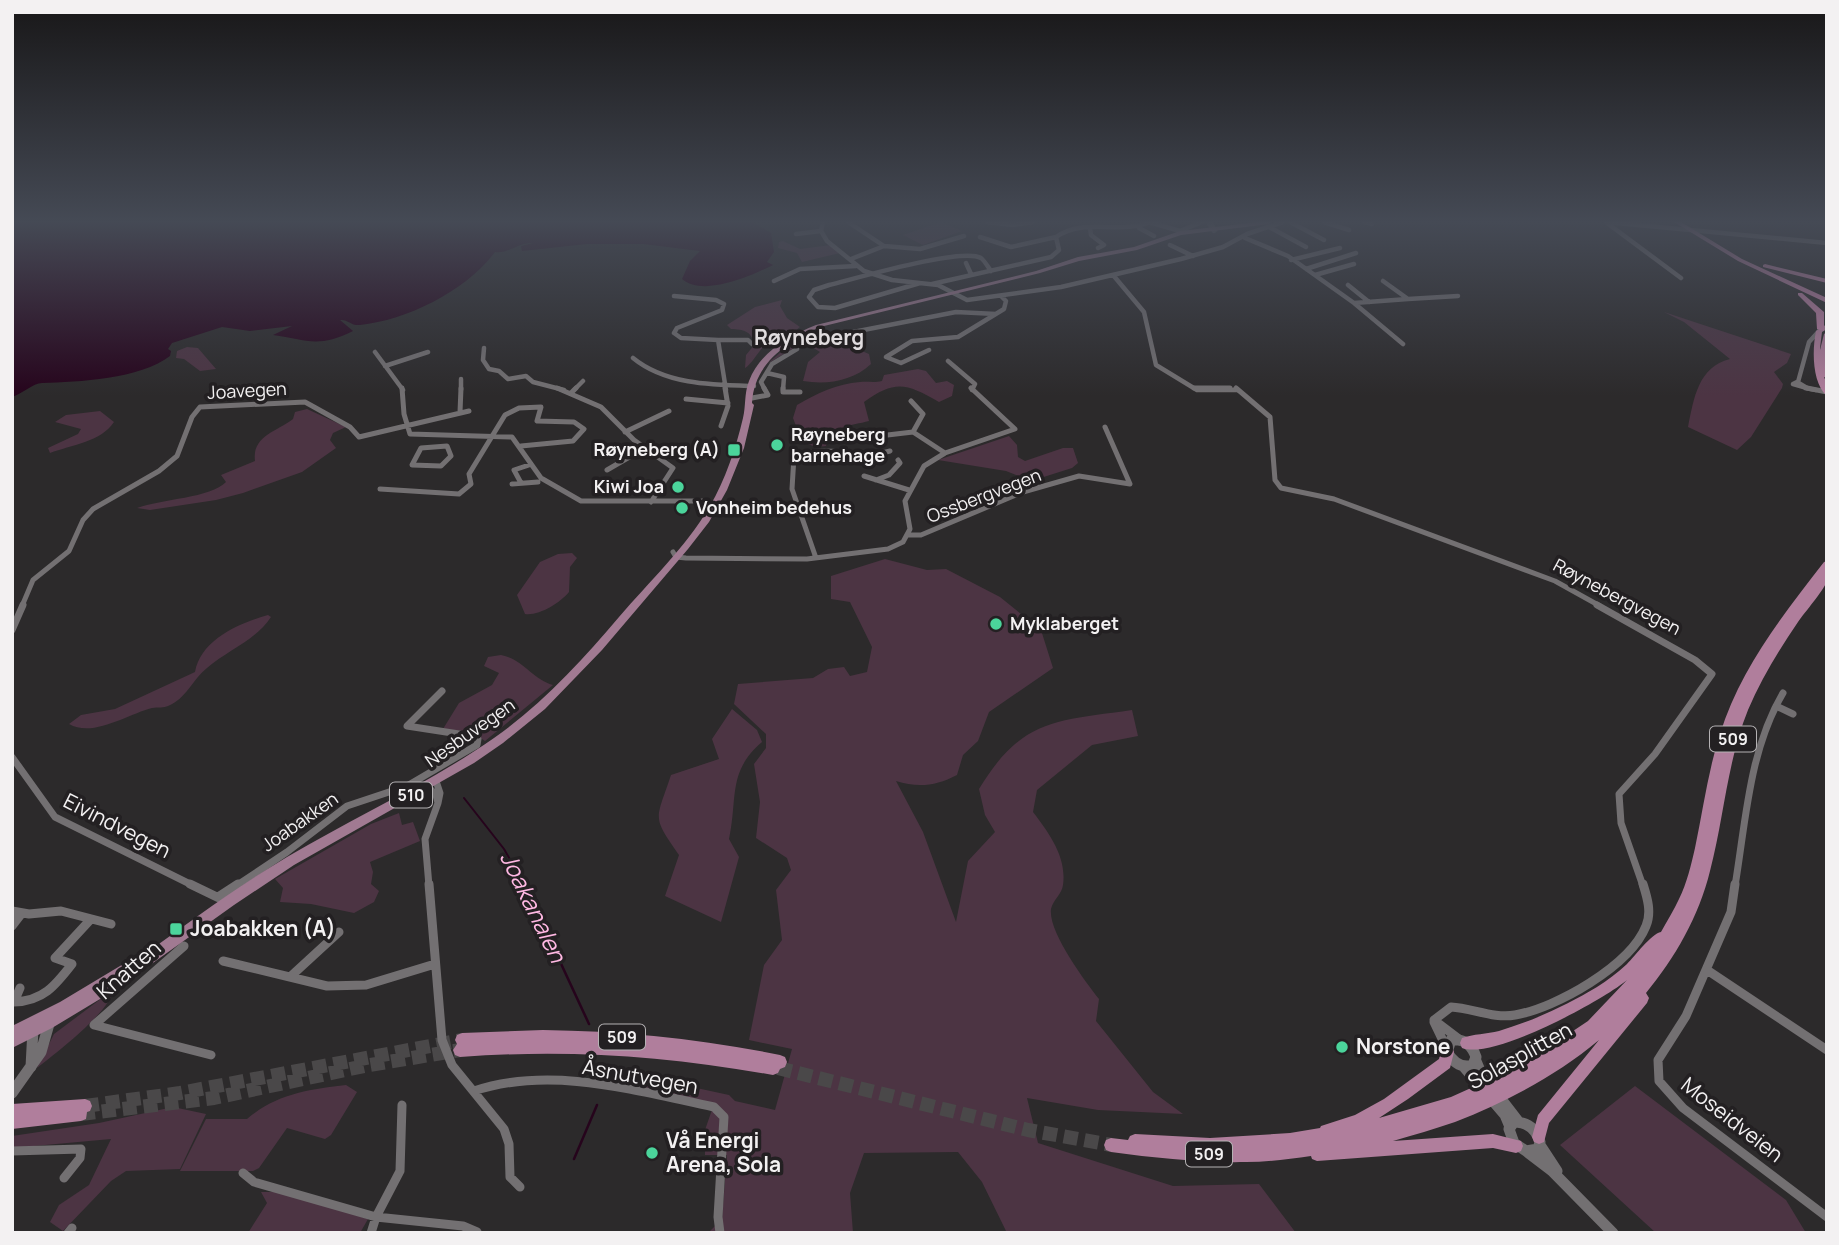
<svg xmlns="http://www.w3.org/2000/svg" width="1839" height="1245" font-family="Manrope,sans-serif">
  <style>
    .green { fill: #4c3443 }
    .water { fill: #26041c }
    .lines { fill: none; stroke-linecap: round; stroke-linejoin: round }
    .stream-far1 { stroke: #26041c; stroke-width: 2 }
    .stream { stroke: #26041c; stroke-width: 2.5 }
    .trunk-tunnel { stroke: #4a4849; stroke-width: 14; stroke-dasharray: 14 7; stroke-linecap: butt }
    .minor-far3 { stroke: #737072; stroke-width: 4.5 }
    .minor-far2 { stroke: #737072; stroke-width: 5 }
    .minor-far1 { stroke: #737072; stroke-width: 7 }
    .minor { stroke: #737072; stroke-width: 9 }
    .tertiary { stroke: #737072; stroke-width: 11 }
    .secondary { stroke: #737072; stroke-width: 6 }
    .primary { fill: #a17a92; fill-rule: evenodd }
    .trunk { fill: #b07e9c; fill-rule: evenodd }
    .motorway { fill: #bf81a7; fill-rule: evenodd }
    .poi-dot { fill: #4bd49b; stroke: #232022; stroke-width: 2.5 }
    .labels { text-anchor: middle; stroke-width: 7; stroke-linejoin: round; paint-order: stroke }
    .shield { fill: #232022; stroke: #b5b2b4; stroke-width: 2 }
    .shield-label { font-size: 16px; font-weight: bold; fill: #f3f1f2 }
    .street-label { font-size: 18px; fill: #f3f1f2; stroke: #232022 }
    .poi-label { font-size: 18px; font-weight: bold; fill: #f3f1f2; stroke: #232022; text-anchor: start }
    .far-district-label { font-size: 21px; font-weight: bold; fill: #e0dcde; stroke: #232022 }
    .near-street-label { font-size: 21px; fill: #f3f1f2; stroke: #232022 }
    .near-poi-label { font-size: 21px; font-weight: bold; fill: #f3f1f2; stroke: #232022; text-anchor: start }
    .near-water-label { font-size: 23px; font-style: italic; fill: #ffb8e3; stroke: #232022 }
  </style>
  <rect width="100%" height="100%" fill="#2c2a2b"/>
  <path class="green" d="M941,222L962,231L923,245L903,235Z
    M783,241L800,249L831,245L840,253L802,262L797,253L778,248L779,242Z
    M782,300L780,306L787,318L800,327C790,336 778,334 768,342C759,350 752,364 745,368L746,355L755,344C750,330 744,330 731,329L727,325L755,307Z
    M1664,312L1791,354L1787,363L1774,372L1783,384L1782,388L1751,437L1737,450L1688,427C1694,398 1698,367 1730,359L1684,322Z
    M815,331L869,354L871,364C853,381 827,385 803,381L808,362L820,352L804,342L767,364L795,340Z
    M187,347L198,348L216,369L200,371L184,359L176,358L177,351Z
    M918,369L926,371L936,383L947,381L954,385L952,396L939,402C907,384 896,379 864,402L869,421C851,426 832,425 826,446L816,447L802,442L793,418L797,405C817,393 837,384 860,382C868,381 873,383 882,381L884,375Z
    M307,409L346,427L333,433L330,440L336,448L302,472L243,493L216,500L150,510L137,508C161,499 211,498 226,482L221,475L255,461C252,436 276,432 293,419L295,412Z
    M100,411L114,422C101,442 71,445 50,453L48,448L78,434L81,429L55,422L66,415Z
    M1009,436L1017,445L1018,457L1025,461L1063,448H1073L1078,463L1072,468L1031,481L1006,471L938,460Z
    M558,554L572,553L577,558L570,567L569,592C560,603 539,616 525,614L517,595L540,562Z
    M885,559L927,570L946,569L1000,597L1041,630L1053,668L989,712L978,741L963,755L957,775C936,786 918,788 896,781L923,832L956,922L968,861L995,832L985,815L979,789C1022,718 1056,721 1132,710L1138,736L1092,745L1037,790L1033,812C1049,833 1067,857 1063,885C1062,894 1053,900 1051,909C1048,932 1085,981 1099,999L1096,1021L1153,1092L1183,1114L1098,1110L1027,1098L1038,1143L1173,1186L1259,1184L1296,1233H1007L982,1182L958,1152L864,1153L850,1193L853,1233H708L722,1219L727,1155H705V1130L714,1104L623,1086L627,1073L729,1095L735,1101L775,1110L792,1049L749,1040L764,965L782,940L776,890L791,870L787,858L756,838L760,802L754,764L766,748V734L734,704L738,684L813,678L828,669L844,667L850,676L867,672L872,647L850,602L831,599V576Z
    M268,615L271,617C255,641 228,650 207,668C193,679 186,699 168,706C164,708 158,707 152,708C128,714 93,738 69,724L81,715L115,709L195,672C201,639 240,623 268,615Z
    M501,655C523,659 532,679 553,685L485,741L471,732L443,729L459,703L492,685L499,673L484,666L488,657Z
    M732,709L757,730L762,742C727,772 738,798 729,839L739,857L721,922L665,896L679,855C651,815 656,821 671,775L719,759L712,739Z
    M399,813L402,825L413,822L420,841L370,862L373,872L371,884L379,891L374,902L354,913L311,904L280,902L283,888L275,879L371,824Z
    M114,989C110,1012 56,1053 37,1068L54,1034Z
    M346,1085L357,1092L331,1135L325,1139L287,1128L259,1168L253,1171H180L206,1119H247C276,1094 310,1089 346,1085Z
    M1635,1086L1786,1200L1806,1233H1656L1560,1145Z
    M173,1107L206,1114L180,1169L126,1171L111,1181L63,1231L50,1222L59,1205L89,1185L111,1139L12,1148V1136L99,1123Z
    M261,1192H285L368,1219L360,1233H248L267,1203Z"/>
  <path class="water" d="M12,222H752L771,233L774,252L767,262L773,265C755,274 704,298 682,279L690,261L700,251L643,244H587L522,251L521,246L533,243C519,242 508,254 495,252C466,291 407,320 360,325C351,326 348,319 340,320L353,331C317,349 305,339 273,335L292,326L250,331L222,327L172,343L168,349L171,351L170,356C140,379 78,382 42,383C33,383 22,394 12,397Z"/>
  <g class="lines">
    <path class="stream-far1" d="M464,798L504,849L525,886"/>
    <path class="stream" d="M524,884L589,1024
      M574,1159L597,1105"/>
    <path class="trunk-tunnel" d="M778,1068L1028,1130L1111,1145
      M85,1106L180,1093L462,1040
      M81,1114L214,1098L364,1066L460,1050"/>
    <path class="minor-far3" d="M823,222L821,231L827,241L864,271L892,280L938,285L967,300L1061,287L1181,259L1223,247L1247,234L1283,222
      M848,222L884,246L851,259
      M987,222L1013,225L1033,222
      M1149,222L1180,231L1202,222
      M1290,222L1324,240
      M1324,222L1349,230
      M1365,222L1372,224
      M1606,222L1827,243
      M1607,223L1681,278
      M1269,227L1306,247
      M1090,228L1091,235L1104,245L1098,248
      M1139,228L1154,236
      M796,234L821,231
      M980,237L1011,247L1056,237
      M1245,238L1288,256L1354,303L1408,299L1383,281
      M1170,245L1193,256
      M884,246L920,249L964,236
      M1291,260L1340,248
      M966,263L971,274
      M1306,269L1356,253
      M1113,275L1144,312L1156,365L1197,390H1238
      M1315,275L1354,264
      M774,281L800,269L856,266
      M920,283L835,308L818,307L809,297L814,290L829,285C854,279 962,247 981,258C984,260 988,267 991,271
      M932,284L1051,257L1059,250L1056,237C1084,217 1120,235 1150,222
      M1348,285L1369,302
      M674,296L716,300L724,304L722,310L677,328L674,333L681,338L718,340L726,390
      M1408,299L1458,296
      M1354,303L1403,344
      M843,334L956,312L996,314
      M718,340H748L752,344
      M484,348L483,360L489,369L499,371L508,379L526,376L533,382L564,390
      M929,350L901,363L886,357L912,341L958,337L1004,309L1006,301L1001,296
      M375,352L403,390
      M633,358C666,385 713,385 754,386
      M948,361L975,384L972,390
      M385,366L428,352
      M767,373L784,377L783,390
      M1797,382L1807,388L1793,384Z
      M1798,382L1809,342L1819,331
      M1805,388L1816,390
      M461,390V379
      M574,390L583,381
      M765,390L761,382L772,364L797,349"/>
    <path class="minor-far2" d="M402,388L404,414L410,434L512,437L541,478L581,501H705L715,505
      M557,388L601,407L634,440L673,468L651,502
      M783,388V392H800
      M1194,388H1230
      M1236,388L1270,417L1275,480L1281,488L1334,499L1555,581L1600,606
      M1807,388L1827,392
      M571,393L576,388
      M752,398L768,395L764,388
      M686,399L728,403
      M911,401L923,414L913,432
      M460,412L461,388
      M721,426L728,406L725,388
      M625,432L669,411
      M862,438L913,432L945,453
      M447,446L451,456L441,466L412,465L421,448Z
      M607,470L645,448
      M864,476L909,490
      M876,480L889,475L900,463L898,460
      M521,483L514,470L529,465
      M512,484L538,482
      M380,489L459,494L471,484L469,474L505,415L519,408L541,407L537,421L574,422L584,429L573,441L521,446
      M909,535H921L1023,492L1079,476L1130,484L1105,427
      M673,552L676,557L686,558L807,559L888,549L903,542L910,529L905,501L924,466L945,453L1015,429L971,388
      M816,558L792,489L794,456C826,443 858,460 890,451
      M22,606L33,580L69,551L83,520L93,509L159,471L177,456L192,417L200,407L305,402L350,427L359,437L469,411"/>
    <path class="minor-far1" d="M1597,605L1695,660L1712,674L1655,754L1619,794L1621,823L1643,886
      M12,630L23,605
      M1776,706L1793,714
      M12,757L55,817L194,886
      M427,786L436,795L438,803L440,793L436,781
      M236,886L287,852L347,806L407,786L477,745L478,739L472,736L407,726L442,691
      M429,886L425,839L438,803
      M1735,886C1746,820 1749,751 1783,693"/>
    <path class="minor" d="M190,884L219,898
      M429,884L442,1040L452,1065L504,1129L509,1144L510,1177L520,1187
      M1735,884L1731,912L1686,1016L1658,1060L1659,1081L1683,1108L1827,1217
      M218,897L238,884
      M12,911L29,914L61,911L111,924
      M12,926L22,913
      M223,961L327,986L366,985L435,964
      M1707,970L1827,1050
      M290,977L339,932
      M20,988L14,1002C43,1001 55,986 72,964L55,958L91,919
      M1434,1020L1451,1007C1472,1008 1494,1019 1515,1015C1556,1008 1630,966 1646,926C1652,912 1647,897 1643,884
      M1434,1020L1459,1039
      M1434,1022L1446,1047
      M94,1025L211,1055
      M94,1025L184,946
      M474,1091C551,1065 637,1091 714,1107L724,1117L718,1217L720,1233
      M402,1105L400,1171L376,1217L463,1226L477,1232
      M12,1151L81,1149L80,1158L64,1178
      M243,1173L254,1182L376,1217L371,1233
      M68,1233L72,1228"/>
    <path class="tertiary" d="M1451,1040C1464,1038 1472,1045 1476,1057L1473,1065C1461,1069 1453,1062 1447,1052Z
      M1476,1061L1481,1073L1518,1121
      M31,1067L33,1029
      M1464,1067L1505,1115L1510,1127
      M12,1093L41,1052L49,1024L44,1022
      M1514,1122C1528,1122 1536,1129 1540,1142L1538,1149L1526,1151L1514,1143L1509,1129Z
      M1540,1145L1557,1171
      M1526,1151L1552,1171L1613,1233"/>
    <path class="secondary" d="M1209,222L1214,230"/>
    <path class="primary" d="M1258,222H1272L1269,224L1181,235L1137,250L1079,261L1040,273L820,327C787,342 754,363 752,403L754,405L744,448L727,490L709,522L688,549L602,650L545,709L503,743L474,763L294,865L234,905L115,990L52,1028L12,1048V1026L60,1002L130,960L135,958L138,959C187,924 235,888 287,857C355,817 428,784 494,738C541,705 582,661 619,617C650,581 686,547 710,506C725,480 736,448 743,418C746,406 744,394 749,381C760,352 789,336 816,325L1036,271L1078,257L1134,247L1180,231Z"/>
    <path class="trunk" d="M1827,324V329L1822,332L1820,348V350L1824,334L1827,332V378L1824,377L1827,384V396C1812,383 1812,350 1816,331Z
      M1827,561L1825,572H1827C1827,574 1827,581 1826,583C1823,591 1805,612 1798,622C1779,650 1761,679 1748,710C1727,762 1724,818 1710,871C1699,916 1675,958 1646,993L1649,998L1647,1003L1549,1123L1544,1142L1539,1144L1534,1142L1532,1137L1538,1115L1599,1040C1557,1075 1507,1102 1455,1122C1435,1129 1413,1135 1393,1141L1493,1134L1521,1141L1523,1146L1521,1151L1516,1153L1493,1148L1317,1161L1312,1159L1311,1156C1289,1159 1268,1162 1246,1162C1201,1163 1156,1158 1111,1152L1106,1150L1104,1145L1106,1140L1111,1138L1128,1140L1130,1136L1135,1134L1210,1138L1290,1133L1320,1128L1321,1126L1355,1115L1384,1099L1439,1059L1442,1047L1447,1045L1452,1047L1454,1052L1450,1068L1408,1099L1379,1118L1451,1097L1522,1065L1588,1021L1627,980C1602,1001 1493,1060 1462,1048L1460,1043L1462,1038C1473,1034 1487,1034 1499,1031C1533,1021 1567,1005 1597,987C1608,980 1617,973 1627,964C1635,956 1651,934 1661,932C1667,921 1674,910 1679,899C1687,883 1691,865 1695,848C1703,810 1708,771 1720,734C1740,669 1783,615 1824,562Z
      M543,1030C623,1031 701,1039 780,1055L785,1057L787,1062L785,1067L780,1069L778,1073L773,1075C665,1056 569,1049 460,1057L455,1055L453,1050L457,1044L455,1040L457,1035L462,1033Z
      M85,1099L90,1101L92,1106L90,1111L87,1112L86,1119L81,1121L12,1129V1104Z"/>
    <path class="motorway" d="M1674,222H1681L1742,259L1827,298V303L1738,261Z
      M1765,264L1827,279V283L1763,267V265Z
      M1798,293H1802L1824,312V331L1817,329L1816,313L1798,295Z"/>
  </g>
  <linearGradient id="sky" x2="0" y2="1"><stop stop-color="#181718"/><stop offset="0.56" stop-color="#454a55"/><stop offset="1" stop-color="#454a55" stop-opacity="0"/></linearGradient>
  <rect width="1839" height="396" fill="url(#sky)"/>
  <g class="poi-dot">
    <circle cx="777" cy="445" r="7"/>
    <rect x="727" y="443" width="14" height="14" rx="3.5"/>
    <circle cx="678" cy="487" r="7"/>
    <circle cx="682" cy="508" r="7"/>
    <circle cx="996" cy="624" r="7"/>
    <rect x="169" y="922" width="14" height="14" rx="3.5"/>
    <circle cx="1342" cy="1047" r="7"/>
    <circle cx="652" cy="1153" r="7"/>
  </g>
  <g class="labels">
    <g class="shield">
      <rect x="1710" y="726.5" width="46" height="25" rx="5"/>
      <rect x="390" y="782.5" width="42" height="25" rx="5"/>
      <rect x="599" y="1024.5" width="46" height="25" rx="5"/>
      <rect x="1186" y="1141.5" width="46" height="25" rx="5"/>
    </g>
    <g class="shield-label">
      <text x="1733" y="745">509</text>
      <text x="411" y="801">510</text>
      <text x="622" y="1043">509</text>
      <text x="1209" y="1160">509</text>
    </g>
    <g class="street-label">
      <text transform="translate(247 391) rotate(-3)" y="6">Joavegen</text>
      <text transform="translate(984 496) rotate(-21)" y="6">Ossbergvegen</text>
      <text transform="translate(1617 597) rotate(28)" y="6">Røynebergvegen</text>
      <text transform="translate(470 733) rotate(-35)" y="6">Nesbuvegen</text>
      <text transform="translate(300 822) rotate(-35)" y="6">Joabakken</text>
    </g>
    <g class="poi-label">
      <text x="791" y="441">Røyneberg<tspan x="791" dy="21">barnehage</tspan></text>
      <text x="720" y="456" text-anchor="end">Røyneberg (A)</text>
      <text x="664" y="493" text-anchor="end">Kiwi Joa</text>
      <text x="696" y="514">Vonheim bedehus</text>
      <text x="1010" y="630">Myklaberget</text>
    </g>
    <g class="far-district-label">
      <text x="809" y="345">Røyneberg</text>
    </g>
    <g class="near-street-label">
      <text transform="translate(117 826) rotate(27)" y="7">Eivindvegen</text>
      <text transform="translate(129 970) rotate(-41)" y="7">Knatten</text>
      <text transform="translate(1520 1056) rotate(-29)" y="7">Solasplitten</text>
      <text transform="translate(640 1077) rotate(10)" y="7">Åsnutvegen</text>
      <text transform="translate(1732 1120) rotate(38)" y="7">Moseidveien</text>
    </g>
    <g class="near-poi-label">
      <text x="190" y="936">Joabakken (A)</text>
      <text x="1356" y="1054">Norstone</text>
      <text x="666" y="1148">Vå Energi<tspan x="666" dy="24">Arena, Sola</tspan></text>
    </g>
    <g class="near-water-label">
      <text transform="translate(533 907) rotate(64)" y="8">Joakanalen</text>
    </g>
  </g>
  <rect width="1839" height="1245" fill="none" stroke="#f3f1f2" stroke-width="28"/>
</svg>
